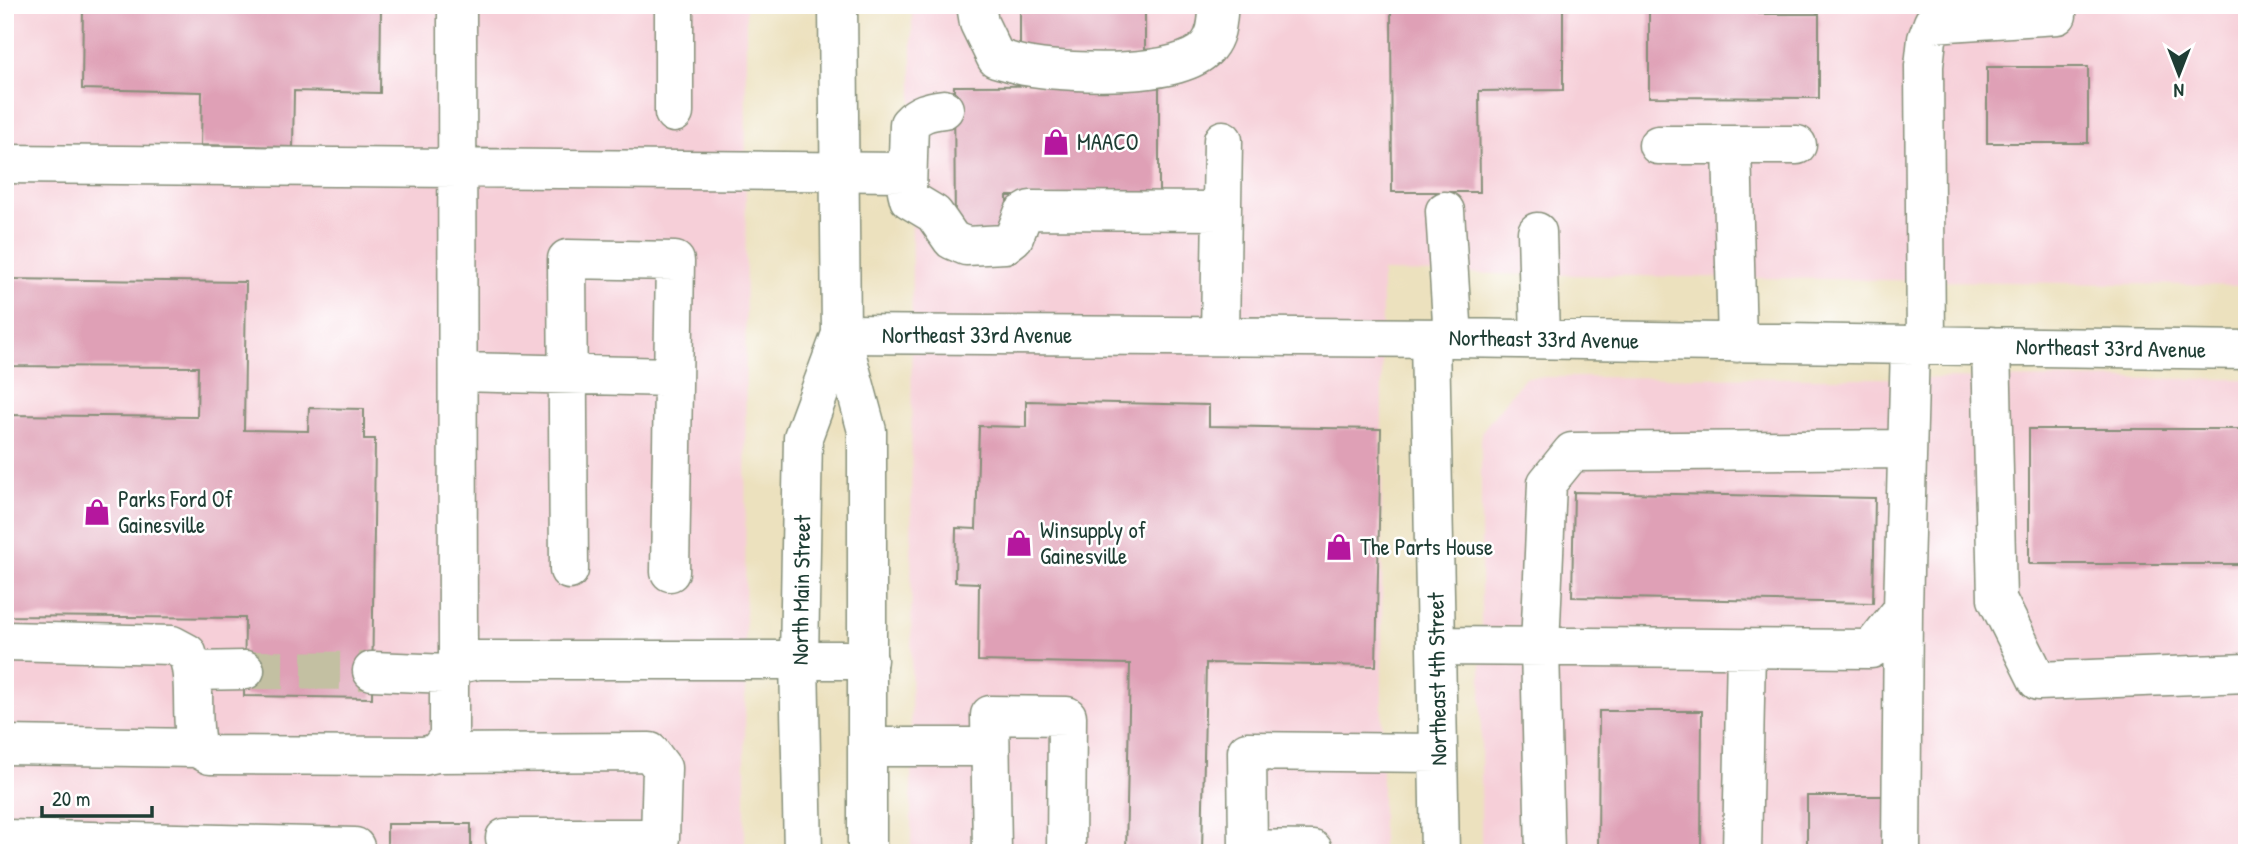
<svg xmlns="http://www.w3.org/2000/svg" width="2252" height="858" font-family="'Patrick Hand',sans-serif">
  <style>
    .built { fill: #f6cfd8 }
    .building { fill: #dfa0b6 }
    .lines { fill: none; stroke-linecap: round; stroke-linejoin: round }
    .minor-tunnel { stroke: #c3c0a2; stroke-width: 38; stroke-dasharray: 38 19; stroke-linecap: butt }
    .minor-casing { stroke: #868f79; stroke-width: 41 }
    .major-casing { stroke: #868f79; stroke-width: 41 }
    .minor { stroke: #fff; stroke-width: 38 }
    .major { stroke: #fff; stroke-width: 38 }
    .labels { text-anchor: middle; stroke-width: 5; stroke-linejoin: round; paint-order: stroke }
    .poi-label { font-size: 23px; fill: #1f3d34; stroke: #fff; text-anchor: start }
    .street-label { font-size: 23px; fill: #1f3d34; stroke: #fff }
  </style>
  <rect width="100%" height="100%" fill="#fff"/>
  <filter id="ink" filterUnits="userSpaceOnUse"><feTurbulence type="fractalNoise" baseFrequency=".0143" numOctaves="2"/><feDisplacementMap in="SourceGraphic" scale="14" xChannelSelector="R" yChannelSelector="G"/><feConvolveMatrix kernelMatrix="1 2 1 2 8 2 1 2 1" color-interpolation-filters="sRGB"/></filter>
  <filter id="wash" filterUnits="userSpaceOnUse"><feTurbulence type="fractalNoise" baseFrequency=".00686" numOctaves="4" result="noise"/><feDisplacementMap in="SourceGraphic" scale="28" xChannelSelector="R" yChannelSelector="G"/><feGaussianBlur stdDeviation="1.57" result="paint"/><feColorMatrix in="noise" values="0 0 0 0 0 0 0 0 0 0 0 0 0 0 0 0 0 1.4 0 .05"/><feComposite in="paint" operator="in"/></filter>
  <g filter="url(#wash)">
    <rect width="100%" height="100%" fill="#ece1be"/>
    <path class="built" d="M5,5H746L745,853H5Z
      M912,5H2247V286L1382,272V853H911Z
      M1525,377L2247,379V853H1481V432Z"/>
    <g id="blocks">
      <path class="building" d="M83,5H381L380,93L294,91L293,147L201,145L202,92L82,89Z
        M1020,5H1145V55H1020Z
        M1391,5H1563V90L1479,91L1480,192H1392Z
        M1678,5H1759V14H1819V98L1649,97V10L1678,11Z
        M1987,67H2088V143H1987Z
        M1159,85V196H1007V231L955,232L954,86Z
        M5,279L246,282L244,430L308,431L309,408L364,409V439H375L372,698L244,696L245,618L5,616V415L197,417L198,367L5,366Z
        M1026,401L1209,405V426L1381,429L1376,666L1206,663L1202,853H1126L1130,664L978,661L979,583L955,582L956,528L976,529L979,426L1026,427Z
        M2029,429H2247V564H2029Z
        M1574,492L1875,498L1873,603L1572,597Z
        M1599,711H1702L1701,853H1598Z
        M1807,796H1895V853H1807Z
        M387,824H471V853H387Z"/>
    </g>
  </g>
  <g filter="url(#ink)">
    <use href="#blocks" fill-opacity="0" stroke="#868f79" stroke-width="2"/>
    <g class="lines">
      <path class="minor-tunnel" d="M245,670L372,671"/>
      <defs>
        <path id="minor" d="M457,5L458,664
          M674,5V113
          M976,5L979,23L996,58C1008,61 1020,66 1032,67C1071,73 1183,79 1208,46C1218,34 1217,19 1219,5
          M944,109C929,111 919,113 909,124L907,191L909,199L934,214L952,240L966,246L1005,244L1014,237L1023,214L1030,210L1222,211
          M1658,145H1732L1737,343
          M1732,145H1797
          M5,164L906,172
          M1445,211L1453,338
          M1537,232L1540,339
          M841,334L1453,338L2247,350
          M1220,336L1223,140
          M1430,338L1440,853
          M1926,345L1924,66L1927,39L1933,23L2057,15
          M1991,346L1997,599L2038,681L2247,673
          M459,372L673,377
          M569,570L567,259L675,261L670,572
          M5,641L172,645L187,653C198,684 189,716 197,748L210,755L423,756L437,753L449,737V674L458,664L478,660H868
          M1436,646L1871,649L1903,609L1910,345
          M194,671L245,670
          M372,671L449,674
          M5,745L197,748
          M868,747H990
          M437,753L650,752L662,768L660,838H505
          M5,839L355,847
          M1313,850L1248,849L1247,751L1438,753
          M1901,850L1903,609
          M992,853L990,715L1067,716L1066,853
          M1545,853L1540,647L1547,483L1572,452L1907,449
          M1742,853L1746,648"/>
        <path id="major" d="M838,5L841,334L867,431V853
          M803,853L799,659L803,437L841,334"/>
      </defs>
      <use href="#minor" class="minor-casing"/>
      <use href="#major" class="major-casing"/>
      <use href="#minor" class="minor"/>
      <use href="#major" class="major"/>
    </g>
  </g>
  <defs>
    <symbol id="shop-bare" viewBox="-9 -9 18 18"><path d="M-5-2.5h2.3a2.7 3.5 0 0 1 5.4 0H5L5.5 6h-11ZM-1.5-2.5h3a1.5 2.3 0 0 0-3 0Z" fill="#b5179e" stroke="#fff" stroke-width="2.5" paint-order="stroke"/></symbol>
  </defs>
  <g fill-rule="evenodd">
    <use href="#shop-bare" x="1037" y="123" width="38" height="38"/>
    <use href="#shop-bare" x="78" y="493" width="38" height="38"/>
    <use href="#shop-bare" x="1000" y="524" width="38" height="38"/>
    <use href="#shop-bare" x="1320" y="528" width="38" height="38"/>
  </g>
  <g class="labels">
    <g class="poi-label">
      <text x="1077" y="150">MAACO</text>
      <text x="118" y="507">Parks Ford Of<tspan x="118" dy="26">Gainesville</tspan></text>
      <text x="1040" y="538">Winsupply of<tspan x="1040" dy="26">Gainesville</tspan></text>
      <text x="1360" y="555">The Parts House</text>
    </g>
    <g class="street-label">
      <text x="977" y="343">Northeast 33rd Avenue</text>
      <text transform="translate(1544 339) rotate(1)" y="8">Northeast 33rd Avenue</text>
      <text transform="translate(2111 348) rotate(1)" y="8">Northeast 33rd Avenue</text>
      <text transform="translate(801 590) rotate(-89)" y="8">North Main Street</text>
      <text transform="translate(1437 679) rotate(-91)" y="8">Northeast 4th Street</text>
    </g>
  </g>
  <rect width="2252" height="858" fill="none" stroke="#fff" stroke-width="28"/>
  <g transform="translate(2179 74) rotate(180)" stroke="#ffffff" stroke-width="5" paint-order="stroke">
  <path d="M0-5L12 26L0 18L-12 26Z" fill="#1f3d34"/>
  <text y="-10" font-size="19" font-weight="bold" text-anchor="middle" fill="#1f3d34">N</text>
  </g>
  <path d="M42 806v10h110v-10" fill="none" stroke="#1f3d34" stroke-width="3.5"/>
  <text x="52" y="806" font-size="21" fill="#1f3d34" stroke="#ffffff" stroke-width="5" paint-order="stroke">20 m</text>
</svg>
